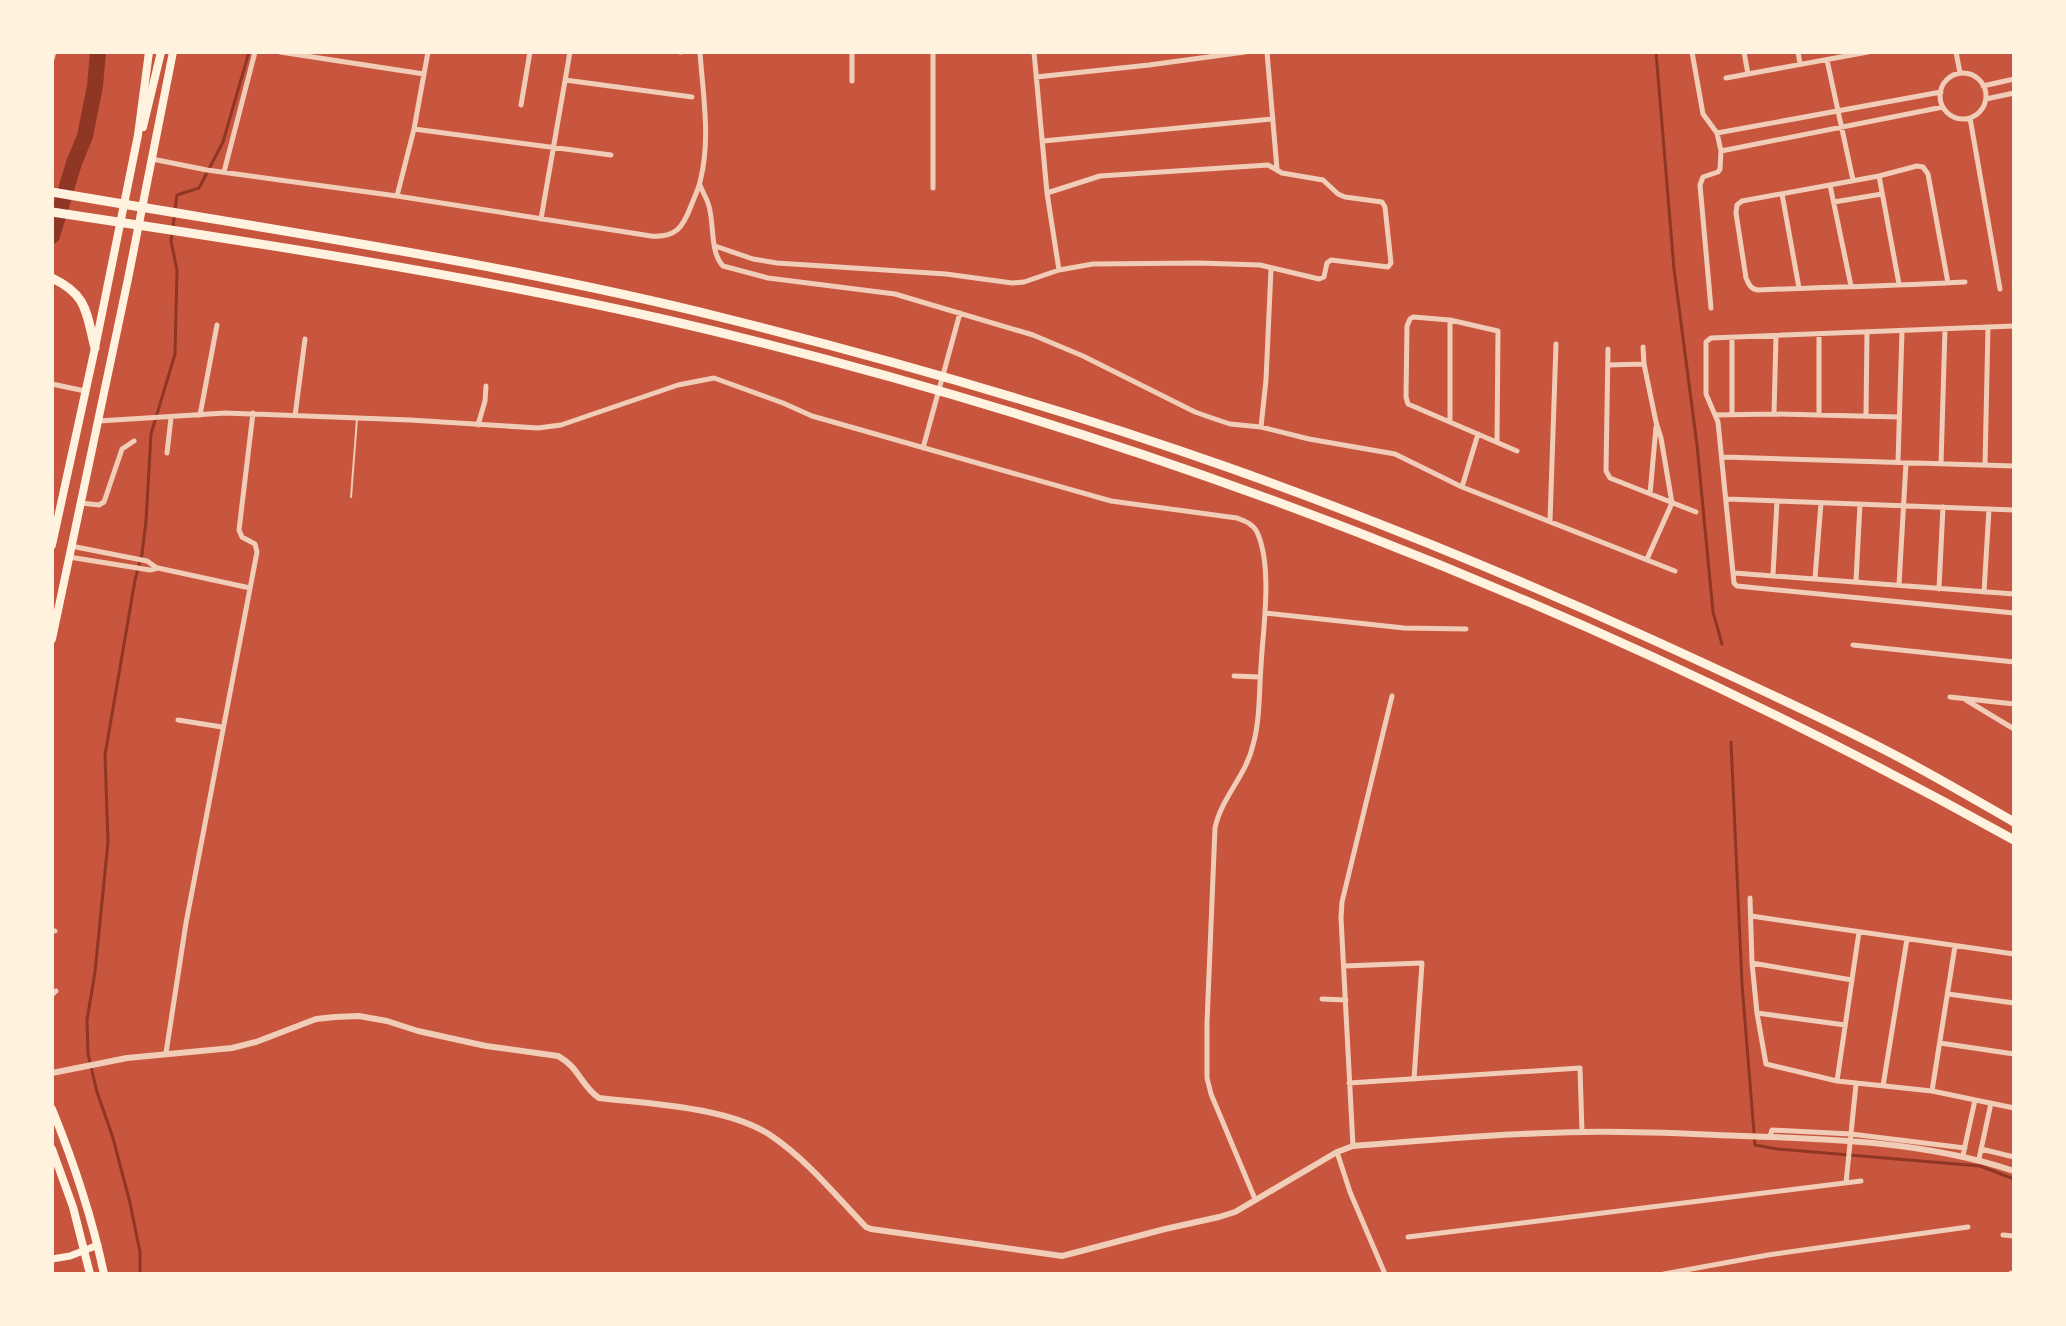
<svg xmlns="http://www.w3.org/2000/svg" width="2066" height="1326" font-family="'Titillium Web',sans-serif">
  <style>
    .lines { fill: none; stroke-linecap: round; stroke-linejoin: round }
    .stream { stroke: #8f3625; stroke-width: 3 }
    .river { stroke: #8f3625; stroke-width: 16 }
    .service { stroke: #f1ccb7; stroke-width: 2 }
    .minor { stroke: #f1ccb7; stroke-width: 5 }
    .tertiary { stroke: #f1ccb7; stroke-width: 6 }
    .secondary { stroke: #fff3e0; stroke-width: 7 }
    .trunk { stroke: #fff3e0; stroke-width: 8 }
    .motorway { stroke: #fff3e0; stroke-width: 9 }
  </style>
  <rect width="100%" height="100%" fill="#c8553d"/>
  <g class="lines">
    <path class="stream" d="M1656,52L1674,269L1697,445L1713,612L1722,644
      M173,227L177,195L199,188L223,142L249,52
      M1731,742L1742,984L1755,1145L1777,1149L1980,1166L2014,1179
      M140,1274V1252L130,1203L113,1138L97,1092L88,1054L87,1020L95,972L108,842L105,755L135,580L142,554L146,521L151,434L175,354L177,270L171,241L172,234"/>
    <path class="river" d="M52,236L74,163L85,136L95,86L98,52"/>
    <path class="service" d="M351,497L357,419"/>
    <path class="minor" d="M280,52L424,74
      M680,52H681
      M933,52V188
      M1034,52L1047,193L1059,270
      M1267,52L1277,169
      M1692,52L1703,114L1717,133L1721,151L1720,169L1718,172L1703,177L1700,185L1711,308
      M1744,52L1748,74
      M1798,52L1800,64
      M1956,52L1960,73
      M52,59L54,52
      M1827,60L1853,180
      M1940 96a23 23 0 1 1 46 0a23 23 0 1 1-46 0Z
      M1036,77L1149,65L1245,52
      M1726,78L1868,52
      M565,80L692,97
      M852,81V52
      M1983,86L2014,79
      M1986,99L2014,93
      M521,105L530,52
      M1970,118L2000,289
      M414,129L611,155
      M1717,133L1941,92
      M1043,141L1273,119
      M1721,151L1943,107
      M152,159L207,170L397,196L651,236C676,238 683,227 691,206C694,198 698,190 700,182C711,139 703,96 700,52
      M224,172L255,52
      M1879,176L1899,284
      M700,185C702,191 706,197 708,203C715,222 709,251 723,266L768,278L895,294L1033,335L1083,356L1195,412L1215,419L1230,424L1261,427L1309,439L1395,454L1462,487L1675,571
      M1830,185L1851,286
      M1782,194L1799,288
      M397,196L414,129L428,52
      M1834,202L1882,194
      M541,219L570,52
      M715,246L753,259L777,263L946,274L1012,283L1024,282L1059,270L1093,264L1199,263L1260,265L1319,279L1324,277L1327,263L1331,260L1388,267L1391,263L1385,207L1382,202L1345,197L1338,194L1323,180L1282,173L1268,165L1100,176L1047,193
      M1948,283L1928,174L1923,167L1917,166L1879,176L1742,201L1737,205L1736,213L1746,278C1749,284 1750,289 1758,290C1827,287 1896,286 1965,282
      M2014,326L1711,338L1706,342V394L1718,422L1734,583L1737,586L2014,613
      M1643,347L1644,364L1656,422L1661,438L1672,503L1647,559
      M1608,349L1606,471L1610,478L1696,512
      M1608,365L1644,364
      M52,384L85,391
      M1732,414V338
      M1774,414L1776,336
      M200,415L217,325
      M1715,415L1774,414L1899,417
      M1819,415V334
      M1866,415L1867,332
      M295,416L305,339
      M99,421L225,413L410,420L538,428L561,425L678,385L714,378L783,403L812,416L1111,501L1237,518C1245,521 1253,524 1257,532C1273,567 1263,628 1261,666C1259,692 1260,721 1253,745C1246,776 1221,798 1215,828L1207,1023V1078L1211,1094L1255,1199
      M1450,422V320
      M478,425L485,401L486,386
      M1261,427L1266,380L1271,269
      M1497,442L1498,331L1450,320L1413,317L1410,319L1407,326L1406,397L1408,404L1517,451
      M923,448L960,313
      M167,453L171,418
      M1723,457L2014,466
      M1898,462L1902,331
      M1941,464L1945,329
      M1985,465L1988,327
      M1462,487L1478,434
      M1650,494L1656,427
      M1727,499L2014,510
      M81,503L99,505L104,502L122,449L134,441
      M1550,521L1556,344
      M71,546L147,561L157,568
      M69,557L150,570L158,568L250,588
      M1734,573L2014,594
      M1773,575L1777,501
      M1815,578L1821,503
      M1856,581L1860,504
      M1899,585L1906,463
      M1939,589L1943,507
      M1984,592L1989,509
      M1265,613L1404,628L1466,629
      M1853,645L2014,662
      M1234,676L1260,677
      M1950,697L2014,704
      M1966,700L2014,729
      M178,720L222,727
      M1750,898L1752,963L1757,1013L1766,1064L1837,1081L1932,1091L2014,1108
      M1751,916L2014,954
      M52,930L55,931
      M1752,963L1852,980
      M1344,966L1422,963L1414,1079
      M1948,994L2014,1003
      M52,995L56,991
      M1322,999L1346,1000
      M1757,1013L1845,1025
      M1940,1043L2014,1054
      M166,1053L186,923L257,552L255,544L242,537L239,530L253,413
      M1837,1081L1859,932
      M1349,1083L1580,1068L1582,1132
      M1883,1086L1907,939
      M1932,1091L1955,946
      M1770,1136L1772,1130L1851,1134L1965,1148
      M1353,1146L1341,918L1342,902L1392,696
      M1981,1149L2014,1157
      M1337,1152L1350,1192L1385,1274
      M1963,1155L1975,1100
      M1979,1159L1991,1103
      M1846,1183L1856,1084
      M2003,1235L2014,1236
      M1408,1237L1861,1181
      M2011,1273L2014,1274
      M1664,1274L1768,1255L1968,1227"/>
    <path class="tertiary" d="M52,1073L127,1058L232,1048L256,1042L316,1019L335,1017L359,1016L387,1021L418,1031L486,1046L558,1056C579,1067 581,1086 599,1098C650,1104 731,1107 773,1137C808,1161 836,1196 866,1227L871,1229L1062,1256L1165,1229L1219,1217L1235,1212L1337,1152L1353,1146C1429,1140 1507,1133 1584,1132C1637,1131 1690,1134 1743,1136C1834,1139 1927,1142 2014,1171"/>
    <path class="secondary" d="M52,1259L70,1256L98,1245"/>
    <path class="trunk" d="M143,127L161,52
      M52,545L95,348L138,135L149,52
      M52,639L128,279L173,52
      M52,1109C74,1163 92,1217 104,1274
      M52,1149L73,1207L90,1274"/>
    <path class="motorway" d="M52,192C278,231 505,263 728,319C896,361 1063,409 1227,467C1371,518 1512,576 1651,639C1730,675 1809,711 1887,751C1930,773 1972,798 2014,822
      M52,212C258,243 464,274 667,320C1137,428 1593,606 2014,840
      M52,278C88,295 86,313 95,348"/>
  </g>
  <rect width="2066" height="1326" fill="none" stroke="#fff3e0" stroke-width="108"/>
</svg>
